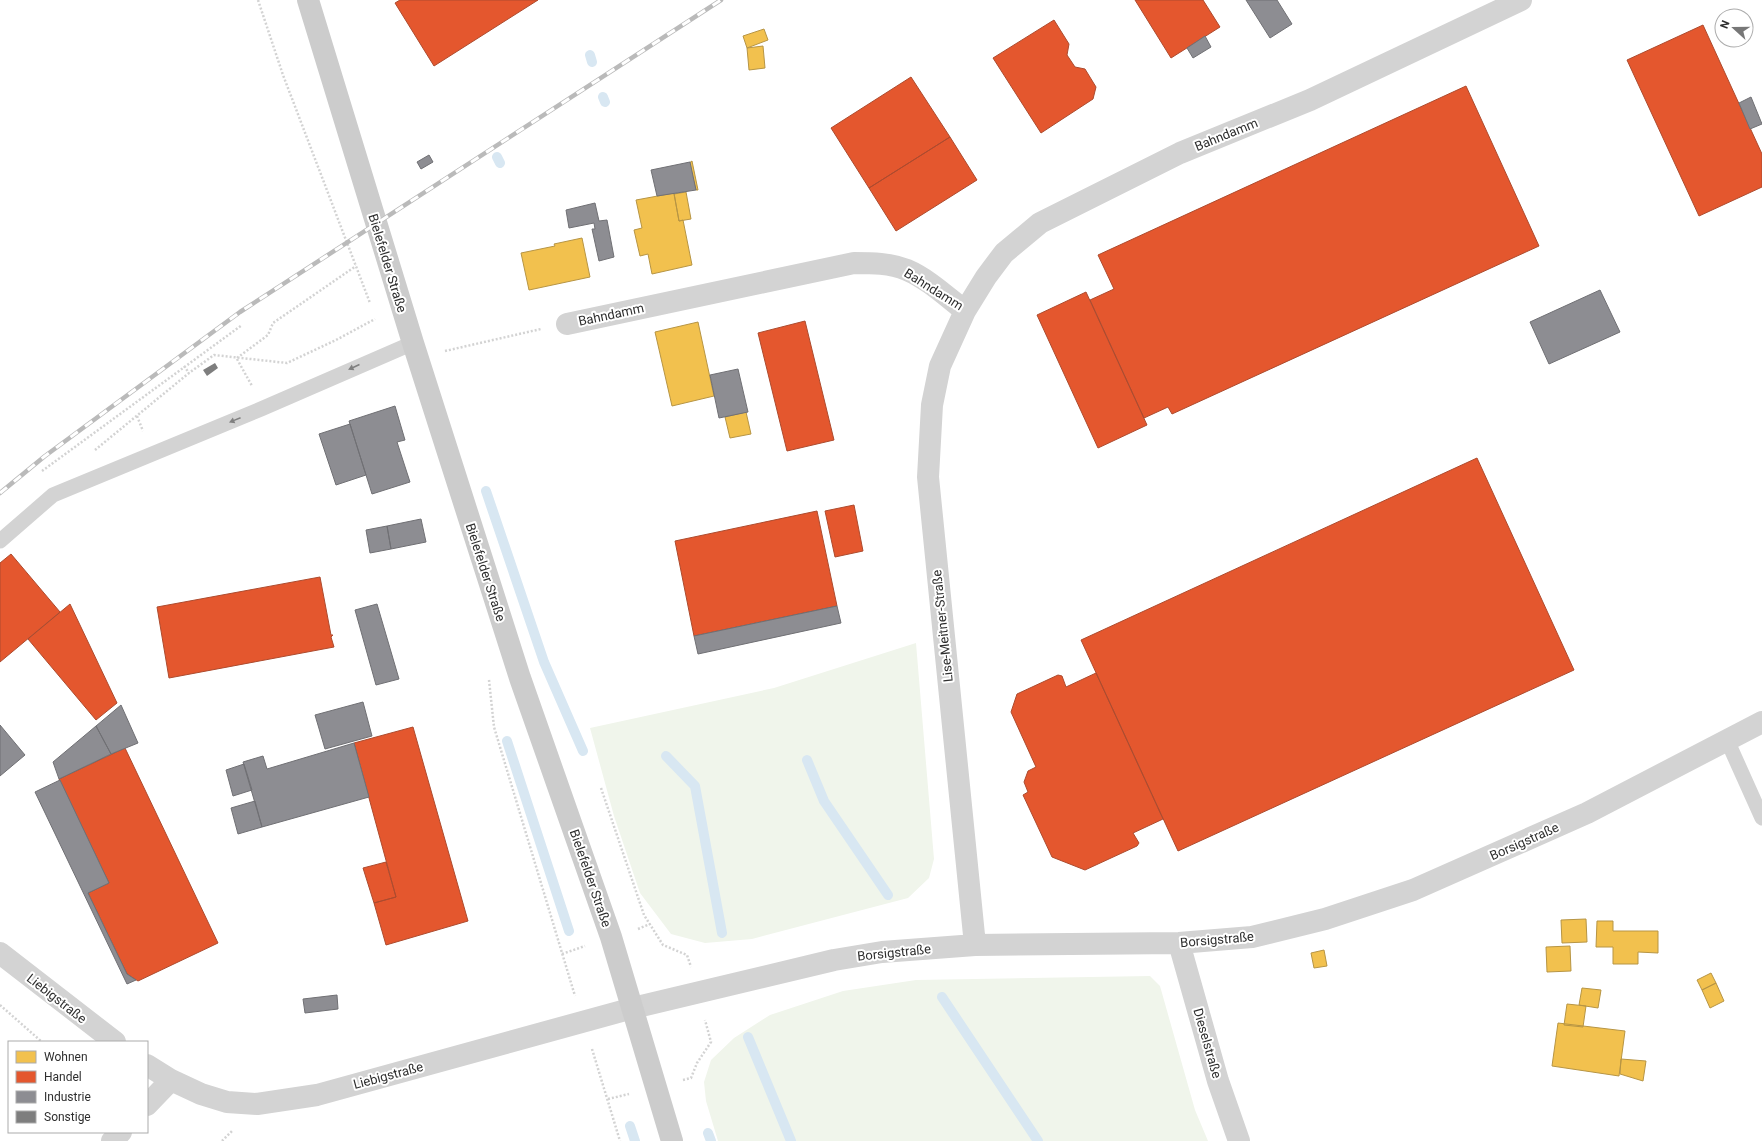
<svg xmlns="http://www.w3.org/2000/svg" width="1762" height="1141" font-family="Roboto,sans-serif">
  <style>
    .green { fill: #f0f5eb }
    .homes { fill: #f2c14e; stroke: #b79544 }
    .shops { fill: #e4572e; stroke: #ad4b2e }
    .industry { fill: #8d8d92; stroke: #707074 }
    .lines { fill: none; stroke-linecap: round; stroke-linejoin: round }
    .stream { stroke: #d8e7f2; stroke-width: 10 }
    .building { fill: #7e7e7e }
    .path { stroke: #d3d3d3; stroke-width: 2.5; stroke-dasharray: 2 2; stroke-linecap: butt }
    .service { stroke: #d3d3d3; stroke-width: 15 }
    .minor { stroke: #d3d3d3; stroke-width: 22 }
    .secondary { stroke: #ccc; stroke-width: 22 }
    .rail-casing { stroke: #bababa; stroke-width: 4.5 }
    .rail { stroke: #fff; stroke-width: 3; stroke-dasharray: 9; stroke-linecap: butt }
    .oneway { fill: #808080 }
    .labels { text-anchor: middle; stroke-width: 4; stroke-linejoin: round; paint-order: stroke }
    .street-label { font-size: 13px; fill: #2e2e2e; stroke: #fff }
  </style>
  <rect width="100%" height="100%" fill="#fff"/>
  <path class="green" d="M916,643L934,859L929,878L908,898L752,939L705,943L671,934L640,893L614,816L590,728L774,688Z
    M1150,976L1160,986L1195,1110L1208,1141H718L706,1101L704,1082L711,1060L734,1038L770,1015L843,991L916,980Z"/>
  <path class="homes" d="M764,29L768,40L747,48L743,36Z
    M763,46L765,68L749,70L747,48Z
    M692,161L698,190H696L689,163Z
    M686,192L691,219L679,221L674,194Z
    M674,193L679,221L683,220L692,265L652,274L648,254L640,256L634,230L642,228L636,200Z
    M582,238L590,277L529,290L521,253L555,246L554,244Z
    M698,322L714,396L672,406L655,332Z
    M746,412L751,434L730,438L725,417Z
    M1586,919L1587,942L1562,943L1561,920Z
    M1597,921H1613V931H1658V953L1638,952V964H1613V947H1596Z
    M1570,946L1571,971L1547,972L1546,947Z
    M1324,950L1327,966L1314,968L1311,953Z
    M1711,973L1716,983L1702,990L1697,980Z
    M1716,983L1724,1001L1710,1008L1702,990Z
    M1582,988L1601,990L1598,1008L1579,1005Z
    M1567,1004L1586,1006L1583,1027L1564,1025Z
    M1558,1023L1625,1031L1619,1076L1552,1066Z
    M1621,1059L1646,1061L1643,1081L1620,1074Z"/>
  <path class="shops" d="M400,0H538L434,66L395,3Z
    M1135,0H1203L1220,27L1171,58Z
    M1054,20L1069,44L1067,55L1075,67L1085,69L1096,87L1093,99L1041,133L993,58Z
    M1703,25L1762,154V187L1699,216L1627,60Z
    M911,77L950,137L869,188L831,128Z
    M1466,86L1539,246L1172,414L1168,407L1144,418L1090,300L1114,289L1098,255Z
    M950,137L977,180L896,231L869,188Z
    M1086,292L1147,425L1098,448L1037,315Z
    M805,321L834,440L787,451L758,333Z
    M1477,458L1574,670L1178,851L1081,640Z
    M854,505L863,551L835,557L825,511Z
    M817,511L837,606L694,636L675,541Z
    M11,554L60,612L0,662V563Z
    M320,577L331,635H333L331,637L334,647L169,678L157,607Z
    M70,604L117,703L96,720L28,639Z
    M1096,673L1163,819L1133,833L1139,843L1137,846L1085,870L1052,857L1023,795L1028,792L1024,782L1028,771L1036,767L1011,712L1017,694L1058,675L1062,676L1066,687Z
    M413,727L468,921L386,945L374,903L396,897L354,743Z
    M125,748L218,943L138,981L127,974L88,893L109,883L59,779Z
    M386,862L396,897L374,903L363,868Z"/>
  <path class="industry" d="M1246,0H1277L1292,24L1270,38Z
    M1205,36L1211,47L1193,58L1187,48Z
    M1751,97L1762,124L1750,129L1739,103Z
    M429,155L433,162L421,169L417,162Z
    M690,162L696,190L657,196L651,170Z
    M595,203L599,221L607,220L614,257L599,261L592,229H595L594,223L569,228L566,210Z
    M1600,290L1620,332L1549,364L1530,322Z
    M738,369L748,412L719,418L710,375Z
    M395,406L405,440L397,442L410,482L372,494L349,421Z
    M350,424L366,475L336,485L319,434Z
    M421,519L426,542L391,549L387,526Z
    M387,526L391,549L370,553L366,530Z
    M377,604L399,679L376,685L355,610Z
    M837,606L841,623L698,654L694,636Z
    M363,702L372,736L325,749L315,715Z
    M121,705L138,743L111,754L96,726Z
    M0,725L25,755L0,776Z
    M96,726L111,754L59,779L53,762Z
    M354,743L369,797L262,827L243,762L263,756L267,769Z
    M244,764L252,790L233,796L226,770Z
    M60,780L109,883L88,893L127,974L136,980L127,984L35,792Z
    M255,801L262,827L238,834L231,808Z
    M337,995L338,1009L305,1013L303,999Z"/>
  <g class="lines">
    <path class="stream" d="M590,55L592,62
      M603,97L605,102
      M497,157L500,163
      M486,491L544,662L583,751
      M507,741L569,931
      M666,756L695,786L722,933
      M807,760L824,801L888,895
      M942,997L1038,1141
      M748,1037L791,1141
      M630,1126L635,1141
      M708,1133L711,1141"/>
  </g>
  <path class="building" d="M215,363L218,368L207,376L203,370Z"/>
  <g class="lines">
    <path class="path" d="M258,0L283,75L370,303
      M445,351L541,329
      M237,358L268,335L273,323L356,266
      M237,359L252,386
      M184,366L189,373
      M137,416L143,431
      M95,450L189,373L214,355L287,363L336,340L375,319
      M42,471L242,325
      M489,680L494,727L575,996
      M601,788L644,915L663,945L687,955L691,967
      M638,929L650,924
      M562,954L585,946
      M0,1005L42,1042
      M592,1049L620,1141
      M683,1080L691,1078L697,1063L711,1042L705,1020
      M608,1099L629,1094
      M222,1141L232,1131"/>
    <path class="service" d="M0,541L53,495L261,409L413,343
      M1727,740L1762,818"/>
    <path class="minor" d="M567,324L854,263C872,263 890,263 907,270C928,279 947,297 965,311
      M1179,943L1218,1081L1239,1141
      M975,945L928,477L932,405L940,366L965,311L986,277L1004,253L1040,223L1180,153L1310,100L1521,0
      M0,953L115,1042
      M147,1065L171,1080L201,1094L227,1102L257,1104L317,1095L633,1008L834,960L882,952L975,945L1179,943L1252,937L1325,919L1413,890L1587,813L1762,722
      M147,1105L171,1080
      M112,1141L121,1132"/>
    <path class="secondary" d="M308,0L413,343L520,678L611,937L672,1141"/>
    <defs>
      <path id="rail" d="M0,493L45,456L240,312L721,0"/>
    </defs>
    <use href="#rail" class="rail-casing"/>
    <use href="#rail" class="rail"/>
  </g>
  <defs><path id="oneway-solid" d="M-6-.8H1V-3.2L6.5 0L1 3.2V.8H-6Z"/></defs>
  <g class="oneway">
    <use href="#oneway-solid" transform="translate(354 367) rotate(156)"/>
    <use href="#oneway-solid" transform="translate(235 420) rotate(158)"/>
  </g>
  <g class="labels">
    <g class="street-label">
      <text transform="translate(1226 134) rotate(-22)" y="5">Bahndamm</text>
      <text transform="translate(388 263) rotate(73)" y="5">Bielefelder Straße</text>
      <text transform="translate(934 289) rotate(32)" y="5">Bahndamm</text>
      <text transform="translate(611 314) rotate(-12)" y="5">Bahndamm</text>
      <text transform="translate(486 572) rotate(72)" y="5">Bielefelder Straße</text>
      <text transform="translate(942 626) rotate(-96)" y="5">Lise-Meitner-Straße</text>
      <text transform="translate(1524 841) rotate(-24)" y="5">Borsigstraße</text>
      <text transform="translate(591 878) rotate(71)" y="5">Bielefelder Straße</text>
      <text transform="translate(1217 939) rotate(-5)" y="5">Borsigstraße</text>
      <text transform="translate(894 952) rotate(-6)" y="5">Borsigstraße</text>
      <text transform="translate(57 998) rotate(38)" y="5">Liebigstraße</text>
      <text transform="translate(1208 1043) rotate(74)" y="5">Dieselstraße</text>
      <text transform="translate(388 1075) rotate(-15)" y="5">Liebigstraße</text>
    </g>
  </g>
  <rect x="8" y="1041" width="140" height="92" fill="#ffffff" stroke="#ababab"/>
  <rect x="16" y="1051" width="20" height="12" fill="#f2c14e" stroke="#ababab"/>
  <text x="44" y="1061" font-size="12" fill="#2e2e2e">Wohnen</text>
  <rect x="16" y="1071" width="20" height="12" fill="#e4572e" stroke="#ababab"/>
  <text x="44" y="1081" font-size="12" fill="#2e2e2e">Handel</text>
  <rect x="16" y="1091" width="20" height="12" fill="#8d8d92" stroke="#ababab"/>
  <text x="44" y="1101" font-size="12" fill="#2e2e2e">Industrie</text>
  <rect x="16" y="1111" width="20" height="12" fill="#7e7e7e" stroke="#ababab"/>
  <text x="44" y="1121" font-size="12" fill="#2e2e2e">Sonstige</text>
  <g transform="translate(1734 28) rotate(291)"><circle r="19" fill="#ffffff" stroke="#ababab"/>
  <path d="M0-3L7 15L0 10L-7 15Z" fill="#777777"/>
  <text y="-6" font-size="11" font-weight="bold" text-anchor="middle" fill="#2e2e2e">N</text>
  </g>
</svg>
